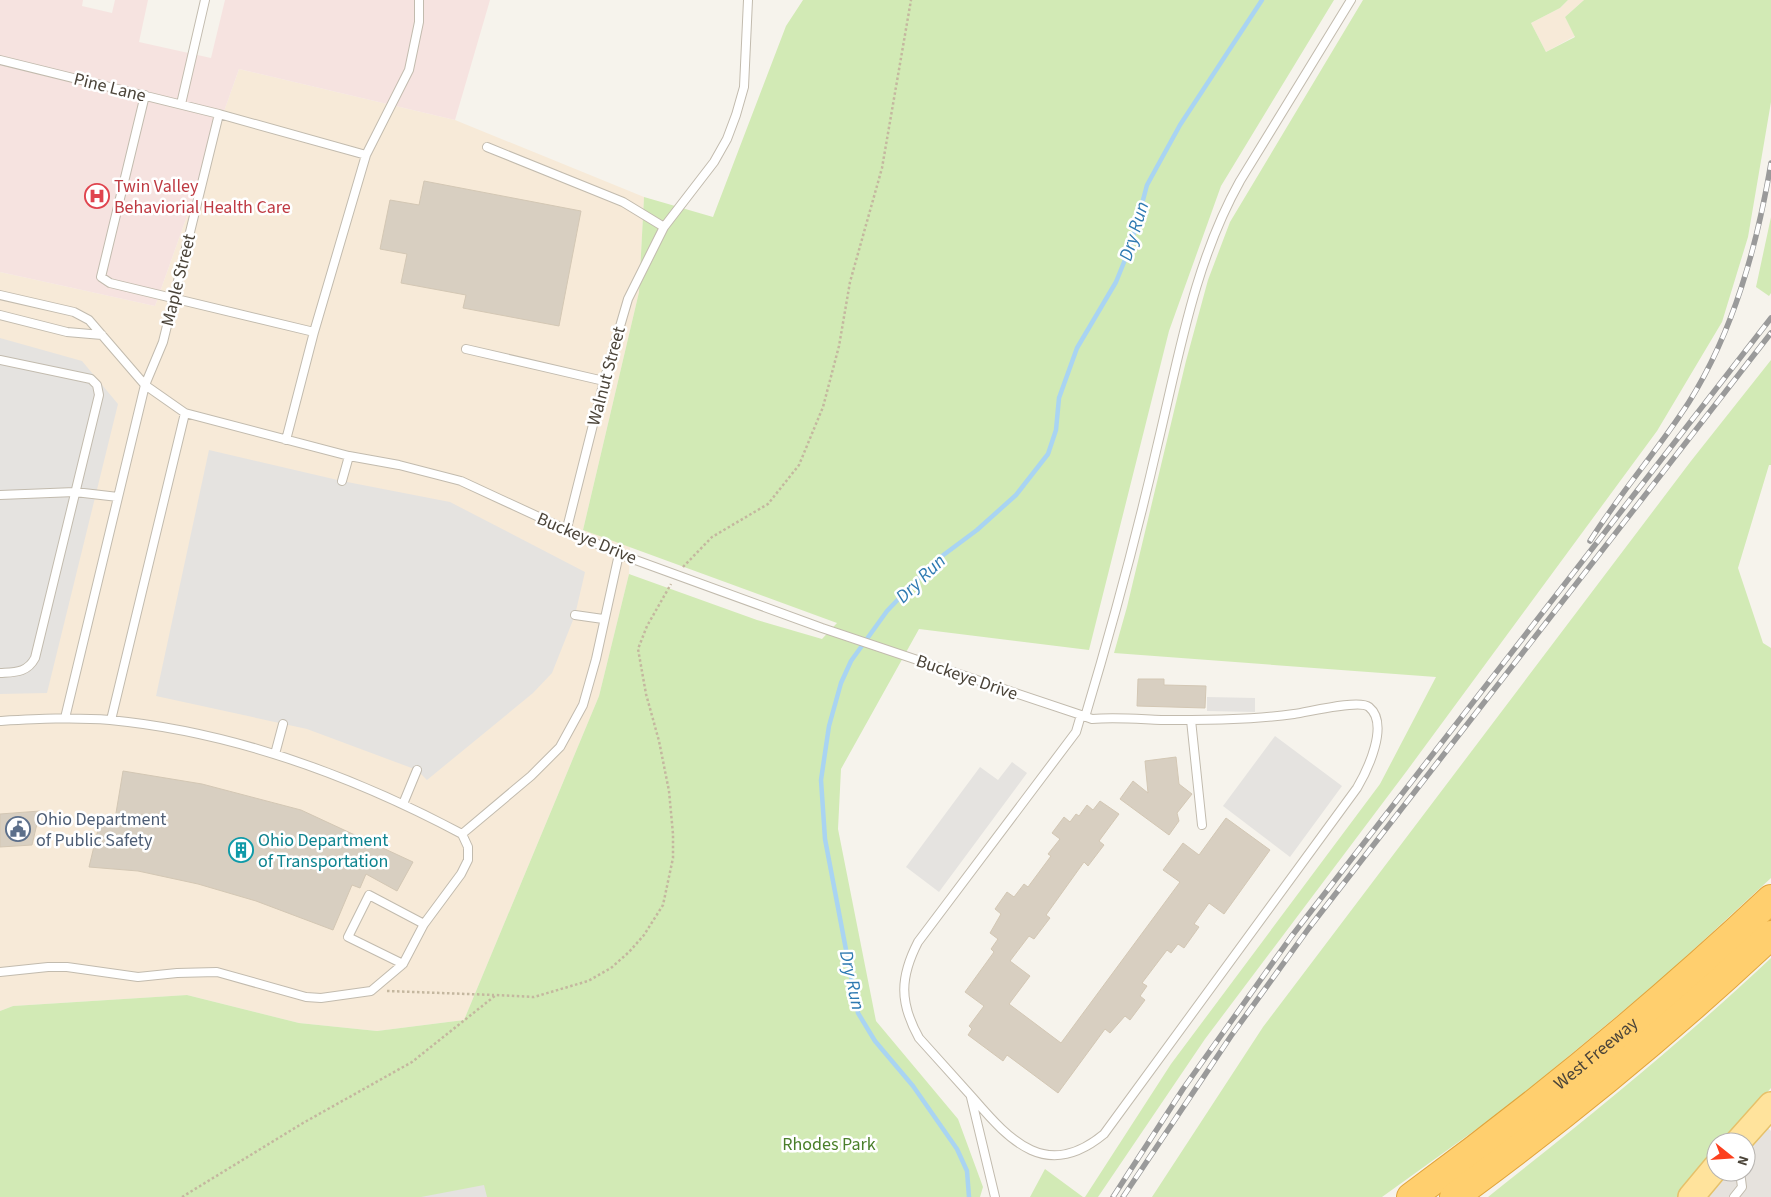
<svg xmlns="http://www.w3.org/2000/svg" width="1771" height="1197" font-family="'Source Sans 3',sans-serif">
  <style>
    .commercial { fill: #f7ead8 }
    .industrial { fill: #e6e2dd }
    .medical { fill: #f6e3e0 }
    .green { fill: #d2eab5 }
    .parking { fill: #e5e3e0 }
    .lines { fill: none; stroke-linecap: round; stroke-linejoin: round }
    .stream { stroke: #a9d4f2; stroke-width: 4.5 }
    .building { fill: #d8cfc1; stroke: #d3c7b4 }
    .service-casing { stroke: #c2bbae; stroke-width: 10 }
    .primary-casing { stroke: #e6c16a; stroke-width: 28 }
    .motorway-casing { stroke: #e0a43c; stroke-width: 30 }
    .path { stroke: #c4b79f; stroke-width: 2.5; stroke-dasharray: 2.5 2.5; stroke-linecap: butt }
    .service { stroke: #fff; stroke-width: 8 }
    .primary { stroke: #ffe39c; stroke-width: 25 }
    .motorway { stroke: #ffcf6e; stroke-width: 28 }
    .rail-casing { stroke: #9a9a9a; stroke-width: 5.5 }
    .rail { stroke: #fff; stroke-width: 4; stroke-dasharray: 11; stroke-linecap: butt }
    .labels { text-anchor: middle; stroke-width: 5; stroke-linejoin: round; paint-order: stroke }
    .street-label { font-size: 18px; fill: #4b4439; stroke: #fff }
    .health-label { font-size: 18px; fill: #be3a42; stroke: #fff; text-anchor: start }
    .service-label { font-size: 18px; fill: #4e5e75; stroke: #fff; text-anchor: start }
    .culture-label { font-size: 18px; fill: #0d838f; stroke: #fff; text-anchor: start }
    .park-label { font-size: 18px; fill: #4a7f2a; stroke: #fff }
    .water-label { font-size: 19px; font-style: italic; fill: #2e7ab2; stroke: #fff }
  </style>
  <rect width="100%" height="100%" fill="#f6f3ec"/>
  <path class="commercial" d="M1568,0H1584L1565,17L1575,36L1546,52L1531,23L1560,8Z
    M239,69L455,120L644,197L639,292L583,530L630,547L629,574L599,696L464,1020L377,1031L299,1023L187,995L13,1006L0,1011V272L155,306Z"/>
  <path class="industrial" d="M1751,1111L1771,1131V1197H1677L1716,1152V1172H1746V1142H1724Z"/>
  <path class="medical" d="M0,0H83L82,6L112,13L115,0H148L139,42L211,58L225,0H490L455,120L239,69L155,306L0,272Z"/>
  <path class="green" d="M803,0H1334L1221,186L1169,331L1089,650L919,629L841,769L838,829L876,1021L958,1119L983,1187L980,1197H0V1011L13,1006L187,995L299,1023L377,1031L464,1020L599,696L629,574L757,620L822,639L837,623L583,530L639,292L644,197L713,217L786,26Z
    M1363,0H1568L1560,8L1531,23L1546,52L1575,37L1565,17L1584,0H1771V102L1748,237L1722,322L1657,431L1406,772L1205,1039L1098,1197H1085L1171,1064L1380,784L1436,677L1114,653L1127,607L1186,361L1208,280L1230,222Z
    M1771,217V293L1769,296L1756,287Z
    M1771,360V465H1769L1738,568L1763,643L1771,648V878L1665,976L1510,1105L1382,1197H1152L1263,1027L1691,461Z
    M1771,958V1088L1724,1142H1716V1152L1677,1197H1488C1585,1120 1681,1043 1771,958Z
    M1045,1169L1083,1197H1030Z"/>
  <path class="parking" d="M0,338L82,361L118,404L47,693L0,694Z
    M209,450L342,481L450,502L585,572L575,615L552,673L533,693L427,780L417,770L307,729L156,696Z
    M1207,697L1255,698V712L1207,711Z
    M1275,736L1342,786L1290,857L1223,806Z
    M1012,762L1027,773L939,892L906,867L980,767L998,780Z
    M484,1185L487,1197H421Z"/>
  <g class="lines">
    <path class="stream" d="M969,1197L967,1171L957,1149L913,1086L875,1041L858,1013L825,839L821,780L829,726L841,683L851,661L887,611L934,562L977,530L1016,495L1048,454L1056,430L1059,398L1077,348L1116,282L1131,245L1147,185L1180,125L1262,0"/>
  </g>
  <path class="building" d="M424,181L581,211L559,326L463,308L466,295L401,283L407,254L380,249L390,200L419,205Z
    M1138,679H1164V685L1206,686L1205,708L1137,706Z
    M1176,757L1179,784L1192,794L1177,813L1179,821L1169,835L1120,799L1133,781L1148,793L1145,761Z
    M123,771L202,784L301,810L413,862L397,891L366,874L360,888L352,885L333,930L256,901L198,884L138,871L89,867L101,817L115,819Z
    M1100,801L1119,814L1099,841L1104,845L1088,866L1084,862L1046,915L1050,918L1034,939L1029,936L1010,961L1030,976L1009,1004L1061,1043L1180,882L1163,870L1183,843L1199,855L1226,818L1270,850L1224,914L1209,903L1194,924L1199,927L1184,948L1178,944L1171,953L1167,950L1142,983L1147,986L1140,996L1145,1000L1130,1020L1125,1016L1110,1033L1105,1029L1058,1093L1007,1055L1003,1061L968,1035L972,1029L969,1026L984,1006L965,992L994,952L991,949L998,939L990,933L1001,914L995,909L1007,892L1014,897L1024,884L1028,887L1051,856L1048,854L1060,839L1052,833L1064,817L1070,822L1076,814L1079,816L1087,805L1093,810Z
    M40,811L32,845L0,847V814Z"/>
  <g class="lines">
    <defs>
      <path id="service" d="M0,60L219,114L366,155
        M145,95L101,277L110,283L314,332
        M181,104L205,0
        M487,147L623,202L664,227
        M0,295L74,312L89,320L145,385L185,413L349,456L399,465L461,481L619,554L822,628L1081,715L1092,719C1115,717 1137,719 1161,720C1205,720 1250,720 1294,714C1309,712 1359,699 1369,707C1390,724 1367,771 1357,788L1104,1134C1047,1181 1011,1142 973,1098C955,1078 937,1058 919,1038C899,1002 900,977 918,942L1076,732L1081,715
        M0,315L67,332L102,335
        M466,349L604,381
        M0,360L91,379L97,385L99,395L35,658C27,673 15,672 0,673
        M286,440L314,332L366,155L409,70L419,22V0
        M342,481L349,456
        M0,495L75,492L118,497
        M566,532L604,381L628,299L664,227L714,162L727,139L736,115L744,87L748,0
        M575,615L603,619
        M1085,717C1112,627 1136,538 1157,447C1179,356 1194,263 1240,181L1351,0
        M65,718L145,385L163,342L219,114
        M111,720L185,413
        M1191,720L1202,825
        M0,721C37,719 73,717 110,720C235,732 353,776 462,834L531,776L560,747L583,705L596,659L619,554
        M275,754L283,724
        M403,804L417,770
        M424,924L369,895L348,937L403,964L424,924L461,874L468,860V847L462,834
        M0,972L48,967H67L138,977L177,973L217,972L306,997L321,998L371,991L403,964
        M971,1097L995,1197
        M1734,1197L1742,1187L1740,1172"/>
      <path id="primary" d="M1738,1142L1771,1105
        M1691,1197L1716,1167"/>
      <g id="motorway">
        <path id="s1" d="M1411,1197C1537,1105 1657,1006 1771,899"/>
        <path d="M1454,1197C1565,1116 1671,1029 1771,935"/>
      </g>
    </defs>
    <use href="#service" class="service-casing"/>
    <use href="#primary" class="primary-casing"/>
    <use href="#motorway" class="motorway-casing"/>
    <path class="path" d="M683,567L712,537L768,504L799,465L823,407L839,346L850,282L882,168L911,0
      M387,991L494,995
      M182,1197L303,1123L412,1062L496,995L534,997L588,981L611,968L629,952L644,935L663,905L673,858V834L669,791L659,741L646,694L638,649L647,626L671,584"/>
    <use href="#service" class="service"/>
    <use href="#primary" class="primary"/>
    <use href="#motorway" class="motorway"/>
    <defs>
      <path id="rail" d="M1590,541C1620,493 1658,450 1689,402C1734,330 1757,246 1771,163
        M1113,1197L1183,1089L1291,937L1771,318
        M1123,1197L1231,1036L1309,928L1771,333"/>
    </defs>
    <use href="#rail" class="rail-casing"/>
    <use href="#rail" class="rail"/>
  </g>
  <defs>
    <symbol id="hospital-ring" viewBox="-11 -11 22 22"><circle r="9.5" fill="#fff" stroke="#e0444e" stroke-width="1.5"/><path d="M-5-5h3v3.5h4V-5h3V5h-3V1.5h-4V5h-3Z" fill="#e0444e"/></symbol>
    <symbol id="civic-ring" viewBox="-11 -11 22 22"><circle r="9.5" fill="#fff" stroke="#5c6f8a" stroke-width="1.5"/><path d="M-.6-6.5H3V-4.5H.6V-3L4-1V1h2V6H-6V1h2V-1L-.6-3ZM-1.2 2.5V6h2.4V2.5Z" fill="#5c6f8a"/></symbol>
    <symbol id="building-ring" viewBox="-11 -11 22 22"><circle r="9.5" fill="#fff" stroke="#0f9aa8" stroke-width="1.5"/><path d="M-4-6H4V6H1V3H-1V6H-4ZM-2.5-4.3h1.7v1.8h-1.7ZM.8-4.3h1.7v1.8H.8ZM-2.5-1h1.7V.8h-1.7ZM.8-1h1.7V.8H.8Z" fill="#0f9aa8"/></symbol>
  </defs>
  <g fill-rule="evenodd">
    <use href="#hospital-ring" x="83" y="182" width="28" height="28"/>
    <use href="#civic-ring" x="4" y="815" width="28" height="28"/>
    <use href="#building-ring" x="227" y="836" width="28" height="28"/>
  </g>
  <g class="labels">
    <g class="street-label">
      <text transform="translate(110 87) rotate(14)" y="6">Pine Lane</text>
      <text transform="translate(178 280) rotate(-76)" y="6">Maple Street</text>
      <text transform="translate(606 376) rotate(-75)" y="6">Walnut Street</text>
      <text transform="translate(587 538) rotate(23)" y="6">Buckeye Drive</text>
      <text transform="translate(967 677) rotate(19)" y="6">Buckeye Drive</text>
      <text dy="6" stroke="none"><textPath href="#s1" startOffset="234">West Freeway</textPath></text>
    </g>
    <g class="health-label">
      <text x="114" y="192">Twin Valley<tspan x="114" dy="21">Behaviorial Health Care</tspan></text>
    </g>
    <g class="service-label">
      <text x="36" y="825">Ohio Department<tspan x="36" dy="21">of Public Safety</tspan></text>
    </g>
    <g class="culture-label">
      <text x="258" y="846">Ohio Department<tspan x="258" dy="21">of Transportation</tspan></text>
    </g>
    <g class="park-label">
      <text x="829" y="1150">Rhodes Park</text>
    </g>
    <g class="water-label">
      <text transform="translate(1133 231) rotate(-73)" y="7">Dry Run</text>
      <text transform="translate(920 578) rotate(-44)" y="7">Dry Run</text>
      <text transform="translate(853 980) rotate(78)" y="7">Dry Run</text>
    </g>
  </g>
  <g transform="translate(1731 1157) rotate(107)"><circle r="24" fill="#ffffff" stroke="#b7b4b0"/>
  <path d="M0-4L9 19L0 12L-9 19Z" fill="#fc3f1d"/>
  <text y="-8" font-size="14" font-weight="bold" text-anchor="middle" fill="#4b4439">N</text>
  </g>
</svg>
